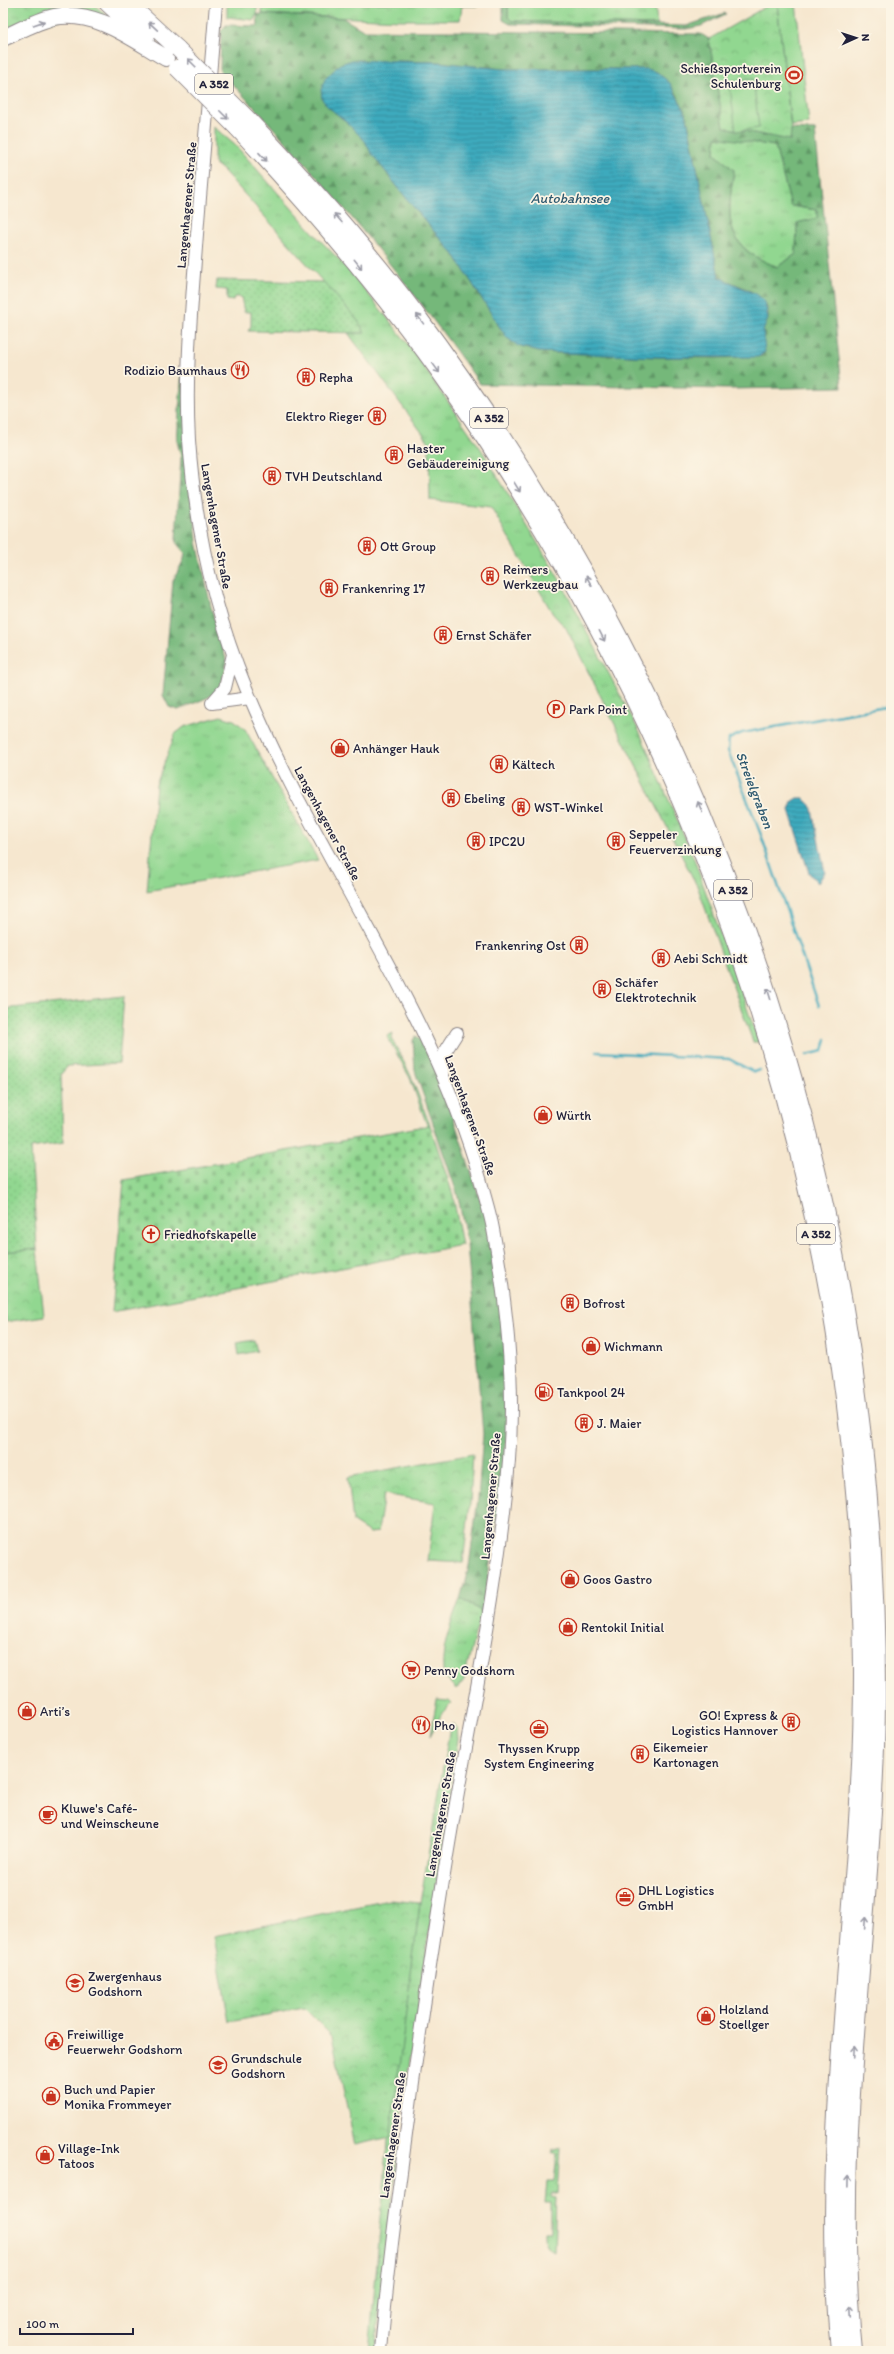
<svg xmlns="http://www.w3.org/2000/svg" width="894" height="2354" font-family="Itim,sans-serif">
  <style>
    .grass { fill: url(#grass-tufts); stroke: #5a7c66 }
    .forest { fill: url(#forest-firs); stroke: #4b6d5a; fill-rule: evenodd }
    .cemetery { fill: url(#cemetery-stones); stroke: #5a7c66 }
    .park { fill: url(#park-crowns); stroke: #5a7c66 }
    .garden { fill: url(#garden-dots); stroke: #5a7c66 }
    .pitch { fill: #91d790; stroke: #5a7c66 }
    .water { fill: url(#water-rules); stroke: #30667c }
    .lines { fill: none; stroke-linecap: round; stroke-linejoin: round }
    .stream { stroke: #3eaabd; stroke-width: 2.5 }
    .secondary-casing { stroke: #8c8485; stroke-width: 14 }
    .motorway-casing { stroke: #8c8485; stroke-width: 18 }
    .secondary { stroke: #fff; stroke-width: 12 }
    .motorway { stroke: #fff; stroke-width: 16 }
    .motorway-bridge-casing { stroke: #8c8485; stroke-width: 18; stroke-linecap: butt }
    .motorway-bridge { stroke: #fff; stroke-width: 16 }
    .oneway { stroke: #9c9ca7 }
    .labels { text-anchor: middle; stroke-width: 3.5; stroke-linejoin: round; paint-order: stroke }
    .shield { fill: #fcf5e5; stroke: #63616e; stroke-width: 1 }
    .shield-label { font-size: 12px; font-weight: bold; fill: #22223b }
    .poi-label { font-size: 13px; fill: #22223b; stroke: #fcf5e5; text-anchor: start }
    .street-label { font-size: 13px; fill: #22223b; stroke: #fcf5e5 }
    .water-label { font-size: 14px; font-style: italic; fill: #2d586f; stroke: #fcf5e5 }
  </style>
  <defs>
    <pattern id="grass-tufts" width="24" height="20" patternUnits="userSpaceOnUse"><rect width="24" height="20" fill="#91d790"/><path d="M3 7l-1-3M5 7V3M7 7l1-3M15 17l-1-3M17 17v-4M19 17l1-3" fill="none" stroke="#7db87d"/></pattern>
    <pattern id="forest-firs" width="22" height="20" patternUnits="userSpaceOnUse"><rect width="22" height="20" fill="#74b87a"/><path d="M5 1l3.5 6h-7zM16 11l3.5 6h-7z" fill="#5f9565"/></pattern>
    <pattern id="cemetery-stones" width="16" height="16" patternUnits="userSpaceOnUse"><rect width="16" height="16" fill="#91d790"/><path d="M2 7V4a2 2 0 0 1 4 0v3zM10 15v-3a2 2 0 0 1 4 0v3z" fill="#7db87d"/></pattern>
    <pattern id="park-crowns" width="20" height="18" patternUnits="userSpaceOnUse"><rect width="20" height="18" fill="#91d790"/><path d="M2 6a3 3 0 1 1 6 0M12 15a3 3 0 1 1 6 0" fill="none" stroke="#7db87d"/></pattern>
    <pattern id="garden-dots" width="8" height="8" patternUnits="userSpaceOnUse"><rect width="8" height="8" fill="#91d790"/><path d="M2 2h.1M6 6h.1" fill="none" stroke="#7db87d" stroke-width="1.8" stroke-linecap="round"/></pattern>
    <pattern id="water-rules" width="6" height="5" patternUnits="userSpaceOnUse"><rect width="6" height="5" fill="#3eaabd"/><path d="M0 2.5h6" fill="none" stroke="#348a9b"/></pattern>
  </defs>
  <rect width="100%" height="100%" fill="#fcf5e5"/>
  <filter id="ink" filterUnits="userSpaceOnUse"><feTurbulence type="fractalNoise" baseFrequency=".025" numOctaves="2"/><feDisplacementMap in="SourceGraphic" scale="8" xChannelSelector="R" yChannelSelector="G"/><feConvolveMatrix kernelMatrix="1 2 1 2 8 2 1 2 1" color-interpolation-filters="sRGB"/></filter>
  <filter id="wash" filterUnits="userSpaceOnUse"><feTurbulence type="fractalNoise" baseFrequency=".012" numOctaves="4" result="noise"/><feDisplacementMap in="SourceGraphic" scale="16" xChannelSelector="R" yChannelSelector="G"/><feGaussianBlur stdDeviation="0.9" result="paint"/><feColorMatrix in="noise" values="0 0 0 0 0 0 0 0 0 0 0 0 0 0 0 0 0 1.4 0 .05"/><feComposite in="paint" operator="in"/></filter>
  <g filter="url(#wash)">
    <rect width="100%" height="100%" fill="#f6e7cf"/>
    <path class="grass" d="M7,3H92L114,22L82,14L3,34V9Z
      M227,3H257V14L254,20L227,17Z
      M262,3H478V6H462L460,20H401L262,14Z
      M508,3H655L657,25L512,21L508,17Z
      M214,127L236,146L319,239L348,269L405,340L481,449L561,582L640,733L694,859L759,1042H753L698,888L566,628L553,614L491,507L430,500L429,442L348,333H364L358,321L223,170L214,163Z
      M716,136L775,146L791,206L817,210L818,218L797,223L796,254L777,267C768,263 758,259 750,253C722,232 730,200 734,170L715,154Z
      M221,716L234,720L245,729L318,860L147,891L156,785L175,734L184,727Z
      M393,1033L392,1039L411,1076L430,1125H427L410,1078L387,1036Z
      M460,1599L483,1612L475,1634L464,1680L457,1689L444,1676C439,1652 452,1621 460,1599Z
      M437,1700L448,1701L451,1704L442,1713L430,1736Z
      M453,1723L457,1728L458,1739L401,2120L375,2351H369L389,2129L420,1903L450,1727Z
      M560,2148L557,2194H551V2197L556,2198L554,2252C545,2248 545,2240 545,2231H551V2203H545L547,2182H554L557,2154H552V2151Z"/>
    <path class="forest" d="M503,3H508V17L512,21L686,26L725,13L726,14L701,26L686,29L510,24L503,20Z
      M257,14L343,18L363,30L701,34L709,39L724,127L790,140L791,129L815,130L842,387L729,389L480,384C401,272 314,169 220,71L221,31L226,25L258,26ZM352,60L438,62L502,69H647L657,72L670,83L686,113L719,278C736,285 771,293 768,318C767,323 763,327 763,332C761,342 766,345 762,356L717,358L658,357L539,352L518,346L506,337L455,256L411,204L371,153L365,141L343,119L327,106ZM716,137L775,146L791,206L817,210V218L797,223L796,254L777,267C768,263 758,259 750,253C722,233 730,200 734,170L715,154Z
      M182,368L197,542L211,607L227,663L220,689L209,697L178,710L169,707L163,695L173,581L184,559L185,553L178,545L176,539L181,457L177,441Z
      M416,1036L419,1038L439,1074L489,1226L503,1321L507,1390L506,1453L483,1612L460,1599L469,1566L478,1499L483,1434L480,1399L467,1244L458,1196L415,1071L413,1040Z"/>
    <path class="cemetery" d="M430,1125L453,1195L462,1245L112,1312L124,1180Z"/>
    <path class="park" d="M772,3H777L791,129L790,140L724,127L709,39Z
      M37,1249L44,1316L5,1322L3,1252Z
      M254,1340L257,1351L239,1355L237,1343Z
      M473,1454L470,1503L463,1563L428,1561L435,1503L384,1494L378,1532L370,1533L353,1522L348,1477Z
      M389,1900L420,1903L390,2137L355,2145L332,2036L304,2008L229,2022L214,1936Z"/>
    <path class="garden" d="M217,280L324,282L358,321L365,333L248,331L251,326V312H244L241,297H234L233,301L227,300V290L216,289Z
      M124,996L119,1063L68,1066L61,1074L63,1143L31,1148L37,1249L3,1252V1009Z"/>
    <path class="pitch" d="M777,3H796L809,124L791,126Z
      M753,78L759,128L736,131L729,81Z"/>
    <path class="water" d="M352,60L438,62L502,69H647L657,72L670,83L686,113L719,277L758,295L765,302L768,319L763,331L765,352L758,357H658L539,352L518,346L506,337L455,256L411,204L371,153L365,141L343,119L327,106L322,99L321,90L325,79L340,64Z
      M797,798H804L811,805L825,872L818,883L809,873L789,810L792,801Z"/>
    <g class="lines">
      <path class="stream" d="M819,1006L761,835L728,751L729,739L742,733L891,706
        M597,1052L729,1059L754,1072L759,1070
        M807,1055L823,1051L826,1039"/>
    </g>
  </g>
  <g filter="url(#ink)">
    <g class="lines">
      <defs>
        <path id="secondary" d="M216,3C210,80 204,157 197,234C192,302 185,371 189,440C195,525 214,610 246,688C316,858 431,1005 481,1182C485,1198 490,1213 493,1229C507,1304 515,1384 509,1460C499,1585 472,1709 451,1832C438,1908 427,1985 416,2061C403,2157 389,2254 381,2351
          M212,703L225,688L233,654
          M212,703L250,698
          M442,1071L445,1052L457,1033"/>
        <path id="motorway" d="M107,3L146,39
          M128,3L178,49
          M3,38C19,31 36,21 54,17C95,9 133,39 166,58
          M249,120C307,181 363,244 414,311C717,716 879,1196 877,1702C875,1919 832,2134 854,2351
          M237,128C313,210 386,295 450,387C712,762 860,1210 862,1669C863,1896 817,2124 839,2351"/>
      </defs>
      <use href="#secondary" class="secondary-casing"/>
      <use href="#motorway" class="motorway-casing"/>
      <use href="#secondary" class="secondary"/>
      <use href="#motorway" class="motorway"/>
      <defs>
        <path id="motorway-bridge" d="M178,49L249,120
          M177,68L237,128"/>
      </defs>
      <use href="#motorway-bridge" class="motorway-bridge-casing"/>
      <use href="#motorway-bridge" class="motorway-bridge"/>
    </g>
    <defs><path id="oneway-shaft" d="M-6 0H5M1.5-3L5.5 0L1.5 3" fill="none" stroke-width="1.6" stroke-linecap="round" stroke-linejoin="round"/></defs>
    <g class="oneway">
      <use href="#oneway-shaft" transform="translate(39 23) rotate(-19)"/>
      <use href="#oneway-shaft" transform="translate(153 26) rotate(-137)"/>
      <use href="#oneway-shaft" transform="translate(192 63) rotate(-135)"/>
      <use href="#oneway-shaft" transform="translate(224 115) rotate(45)"/>
      <use href="#oneway-shaft" transform="translate(263 157) rotate(47)"/>
      <use href="#oneway-shaft" transform="translate(338 218) rotate(-131)"/>
      <use href="#oneway-shaft" transform="translate(358 264) rotate(51)"/>
      <use href="#oneway-shaft" transform="translate(420 319) rotate(-126)"/>
      <use href="#oneway-shaft" transform="translate(436 368) rotate(54)"/>
      <use href="#oneway-shaft" transform="translate(517 487) rotate(58)"/>
      <use href="#oneway-shaft" transform="translate(589 581) rotate(-119)"/>
      <use href="#oneway-shaft" transform="translate(602 636) rotate(63)"/>
      <use href="#oneway-shaft" transform="translate(700 807) rotate(-113)"/>
      <use href="#oneway-shaft" transform="translate(769 994) rotate(-107)"/>
      <use href="#oneway-shaft" transform="translate(865 1923) rotate(-86)"/>
      <use href="#oneway-shaft" transform="translate(854 2052) rotate(-87)"/>
      <use href="#oneway-shaft" transform="translate(848 2182) rotate(-89)"/>
      <use href="#oneway-shaft" transform="translate(850 2312) rotate(-93)"/>
    </g>
  </g>
  <defs>
    <symbol id="stadium-ring" viewBox="-11 -11 22 22"><circle r="9.5" fill="#fcf5e5" stroke="#c8321e" stroke-width="1.5"/><path d="M0-5a6.5 5 0 1 0 0 10a6.5 5 0 1 0 0-10ZM-3.5-1.8h7v3.6h-7Z" fill="#c8321e"/></symbol>
    <symbol id="restaurant-ring" viewBox="-11 -11 22 22"><circle r="9.5" fill="#fcf5e5" stroke="#c8321e" stroke-width="1.5"/><path d="M-5-6h1v4h1v-4h1v4h1v-4h1v5L-1.5 .5V6h-2V.5L-5-1ZM5-6V6H3V1.5H1.5Q1.5-4 5-6Z" fill="#c8321e"/></symbol>
    <symbol id="building-ring" viewBox="-11 -11 22 22"><circle r="9.5" fill="#fcf5e5" stroke="#c8321e" stroke-width="1.5"/><path d="M-4-6H4V6H1V3H-1V6H-4ZM-2.5-4.3h1.7v1.8h-1.7ZM.8-4.3h1.7v1.8H.8ZM-2.5-1h1.7V.8h-1.7ZM.8-1h1.7V.8H.8Z" fill="#c8321e"/></symbol>
    <symbol id="parking-ring" viewBox="-11 -11 22 22"><circle r="9.5" fill="#fcf5e5" stroke="#c8321e" stroke-width="1.5"/><path d="M-3.5-5.5H1a3.5 3.5 0 0 1 0 7H-1V5.5H-3.5ZM-1-3.4V-.6H.8a1.4 1.4 0 0 0 0-2.8Z" fill="#c8321e"/></symbol>
    <symbol id="shop-ring" viewBox="-11 -11 22 22"><circle r="9.5" fill="#fcf5e5" stroke="#c8321e" stroke-width="1.5"/><path d="M-5-2.5h2.3a2.7 3.5 0 0 1 5.4 0H5L5.5 6h-11ZM-1.5-2.5h3a1.5 2.3 0 0 0-3 0Z" fill="#c8321e"/></symbol>
    <symbol id="church-ring" viewBox="-11 -11 22 22"><circle r="9.5" fill="#fcf5e5" stroke="#c8321e" stroke-width="1.5"/><path d="M-1.2-6h2.4v3.5h3.3v2.4h-3.3V6h-2.4V-.1h-3.3v-2.4h3.3Z" fill="#c8321e"/></symbol>
    <symbol id="fuel-ring" viewBox="-11 -11 22 22"><circle r="9.5" fill="#fcf5e5" stroke="#c8321e" stroke-width="1.5"/><path d="M-5.5-6h7V0h2V4h1.3V-2.5L3-4.5l.8-.8L6-3V5H2.5V1h-1V6h-7ZM-4.2-4.7v3.2H.2V-4.7Z" fill="#c8321e"/></symbol>
    <symbol id="supermarket-ring" viewBox="-11 -11 22 22"><circle r="9.5" fill="#fcf5e5" stroke="#c8321e" stroke-width="1.5"/><path d="M-6-5.5h2.5l.6 2H6L4.5 2H-2.5L-4.4-4H-6ZM-1.5 3.2a1.3 1.3 0 1 0 .1 0ZM3 3.2a1.3 1.3 0 1 0 .1 0Z" fill="#c8321e"/></symbol>
    <symbol id="office-ring" viewBox="-11 -11 22 22"><circle r="9.5" fill="#fcf5e5" stroke="#c8321e" stroke-width="1.5"/><path d="M-6-3h4V-5.5h4V-3h4V5H-6ZM-1-4.5V-3h2v-1.5ZM-6 0V1H6V0Z" fill="#c8321e"/></symbol>
    <symbol id="cafe-ring" viewBox="-11 -11 22 22"><circle r="9.5" fill="#fcf5e5" stroke="#c8321e" stroke-width="1.5"/><path d="M-5.5-4.5H6V0H3Q3 3.5 0 3.5H-2.5Q-5.5 3.5-5.5 0ZM3-3.2v2h1.7v-2ZM-6 4.5H4V6H-6Z" fill="#c8321e"/></symbol>
    <symbol id="school-ring" viewBox="-11 -11 22 22"><circle r="9.5" fill="#fcf5e5" stroke="#c8321e" stroke-width="1.5"/><path d="M0-5L7-2L0 1L-7-2ZM-4 1L0 2.5L4 1V4Q0 6-4 4Z" fill="#c8321e"/></symbol>
    <symbol id="civic-ring" viewBox="-11 -11 22 22"><circle r="9.5" fill="#fcf5e5" stroke="#c8321e" stroke-width="1.5"/><path d="M-.6-6.5H3V-4.5H.6V-3L4-1V1h2V6H-6V1h2V-1L-.6-3ZM-1.2 2.5V6h2.4V2.5Z" fill="#c8321e"/></symbol>
  </defs>
  <g fill-rule="evenodd">
    <use href="#stadium-ring" x="784" y="65" width="20" height="20"/>
    <use href="#restaurant-ring" x="230" y="360" width="20" height="20"/>
    <use href="#building-ring" x="296" y="367" width="20" height="20"/>
    <use href="#building-ring" x="367" y="406" width="20" height="20"/>
    <use href="#building-ring" x="384" y="445" width="20" height="20"/>
    <use href="#building-ring" x="262" y="466" width="20" height="20"/>
    <use href="#building-ring" x="357" y="536" width="20" height="20"/>
    <use href="#building-ring" x="480" y="566" width="20" height="20"/>
    <use href="#building-ring" x="319" y="578" width="20" height="20"/>
    <use href="#building-ring" x="433" y="625" width="20" height="20"/>
    <use href="#parking-ring" x="546" y="699" width="20" height="20"/>
    <use href="#shop-ring" x="330" y="738" width="20" height="20"/>
    <use href="#building-ring" x="489" y="754" width="20" height="20"/>
    <use href="#building-ring" x="441" y="788" width="20" height="20"/>
    <use href="#building-ring" x="511" y="797" width="20" height="20"/>
    <use href="#building-ring" x="466" y="831" width="20" height="20"/>
    <use href="#building-ring" x="606" y="831" width="20" height="20"/>
    <use href="#building-ring" x="569" y="935" width="20" height="20"/>
    <use href="#building-ring" x="651" y="948" width="20" height="20"/>
    <use href="#building-ring" x="592" y="979" width="20" height="20"/>
    <use href="#shop-ring" x="533" y="1105" width="20" height="20"/>
    <use href="#church-ring" x="141" y="1224" width="20" height="20"/>
    <use href="#building-ring" x="560" y="1293" width="20" height="20"/>
    <use href="#shop-ring" x="581" y="1336" width="20" height="20"/>
    <use href="#fuel-ring" x="534" y="1382" width="20" height="20"/>
    <use href="#building-ring" x="574" y="1413" width="20" height="20"/>
    <use href="#shop-ring" x="560" y="1569" width="20" height="20"/>
    <use href="#shop-ring" x="558" y="1617" width="20" height="20"/>
    <use href="#supermarket-ring" x="401" y="1660" width="20" height="20"/>
    <use href="#shop-ring" x="17" y="1701" width="20" height="20"/>
    <use href="#building-ring" x="781" y="1712" width="20" height="20"/>
    <use href="#restaurant-ring" x="411" y="1715" width="20" height="20"/>
    <use href="#office-ring" x="529" y="1719" width="20" height="20"/>
    <use href="#building-ring" x="630" y="1744" width="20" height="20"/>
    <use href="#cafe-ring" x="38" y="1805" width="20" height="20"/>
    <use href="#office-ring" x="615" y="1887" width="20" height="20"/>
    <use href="#school-ring" x="65" y="1973" width="20" height="20"/>
    <use href="#shop-ring" x="696" y="2006" width="20" height="20"/>
    <use href="#civic-ring" x="44" y="2031" width="20" height="20"/>
    <use href="#school-ring" x="208" y="2055" width="20" height="20"/>
    <use href="#shop-ring" x="41" y="2086" width="20" height="20"/>
    <use href="#shop-ring" x="35" y="2145" width="20" height="20"/>
  </g>
  <g class="labels">
    <g class="shield">
      <rect x="195" y="74" width="38" height="20" rx="3"/>
      <rect x="470" y="408" width="38" height="20" rx="3"/>
      <rect x="714" y="880" width="38" height="20" rx="3"/>
      <rect x="797" y="1224" width="38" height="20" rx="3"/>
    </g>
    <g class="shield-label">
      <text x="214" y="88">A 352</text>
      <text x="489" y="422">A 352</text>
      <text x="733" y="894">A 352</text>
      <text x="816" y="1238">A 352</text>
    </g>
    <g class="poi-label">
      <text x="781" y="73" text-anchor="end">Schießsportverein<tspan x="781" dy="15">Schulenburg</tspan></text>
      <text x="227" y="375" text-anchor="end">Rodizio Baumhaus</text>
      <text x="319" y="382">Repha</text>
      <text x="364" y="421" text-anchor="end">Elektro Rieger</text>
      <text x="407" y="453">Haster<tspan x="407" dy="15">Gebäudereinigung</tspan></text>
      <text x="285" y="481">TVH Deutschland</text>
      <text x="380" y="551">Ott Group</text>
      <text x="503" y="574">Reimers<tspan x="503" dy="15">Werkzeugbau</tspan></text>
      <text x="342" y="593">Frankenring 17</text>
      <text x="456" y="640">Ernst Schäfer</text>
      <text x="569" y="714">Park Point</text>
      <text x="353" y="753">Anhänger Hauk</text>
      <text x="512" y="769">Kältech</text>
      <text x="464" y="803">Ebeling</text>
      <text x="534" y="812">WST-Winkel</text>
      <text x="629" y="839">Seppeler<tspan x="629" dy="15">Feuerverzinkung</tspan></text>
      <text x="489" y="846">IPC2U</text>
      <text x="566" y="950" text-anchor="end">Frankenring Ost</text>
      <text x="674" y="963">Aebi Schmidt</text>
      <text x="615" y="987">Schäfer<tspan x="615" dy="15">Elektrotechnik</tspan></text>
      <text x="556" y="1120">Würth</text>
      <text x="164" y="1239">Friedhofskapelle</text>
      <text x="583" y="1308">Bofrost</text>
      <text x="604" y="1351">Wichmann</text>
      <text x="557" y="1397">Tankpool 24</text>
      <text x="597" y="1428">J. Maier</text>
      <text x="583" y="1584">Goos Gastro</text>
      <text x="581" y="1632">Rentokil Initial</text>
      <text x="424" y="1675">Penny Godshorn</text>
      <text x="40" y="1716">Arti’s</text>
      <text x="778" y="1720" text-anchor="end">GO! Express &amp;<tspan x="778" dy="15">Logistics Hannover</tspan></text>
      <text x="434" y="1730">Pho</text>
      <text x="653" y="1752">Eikemeier<tspan x="653" dy="15">Kartonagen</tspan></text>
      <text x="539" y="1753" text-anchor="middle">Thyssen Krupp<tspan x="539" dy="15">System Engineering</tspan></text>
      <text x="61" y="1813">Kluwe's Café-<tspan x="61" dy="15">und Weinscheune</tspan></text>
      <text x="638" y="1895">DHL Logistics<tspan x="638" dy="15">GmbH</tspan></text>
      <text x="88" y="1981">Zwergenhaus<tspan x="88" dy="15">Godshorn</tspan></text>
      <text x="719" y="2014">Holzland<tspan x="719" dy="15">Stoellger</tspan></text>
      <text x="67" y="2039">Freiwillige<tspan x="67" dy="15">Feuerwehr Godshorn</tspan></text>
      <text x="231" y="2063">Grundschule<tspan x="231" dy="15">Godshorn</tspan></text>
      <text x="64" y="2094">Buch und Papier<tspan x="64" dy="15">Monika Frommeyer</tspan></text>
      <text x="58" y="2153">Village-Ink<tspan x="58" dy="15">Tatoos</tspan></text>
    </g>
    <g class="street-label">
      <text transform="translate(186 205) rotate(-85)" y="5">Langenhagener Straße</text>
      <text transform="translate(217 526) rotate(80)" y="5">Langenhagener Straße</text>
      <text transform="translate(328 823) rotate(62)" y="5">Langenhagener Straße</text>
      <text transform="translate(471 1115) rotate(70)" y="5">Langenhagener Straße</text>
      <text transform="translate(490 1496) rotate(-85)" y="5">Langenhagener Straße</text>
      <text transform="translate(440 1814) rotate(-80)" y="5">Langenhagener Straße</text>
      <text transform="translate(392 2135) rotate(-82)" y="5">Langenhagener Straße</text>
    </g>
    <g class="water-label">
      <text x="570" y="203">Autobahnsee</text>
      <text transform="translate(755 790) rotate(69)" y="5">Streielgraben</text>
    </g>
  </g>
  <rect width="894" height="2354" fill="none" stroke="#fcf5e5" stroke-width="16"/>
  <g transform="translate(856 38) rotate(87)" stroke="#fcf5e5" stroke-width="3" paint-order="stroke">
  <path d="M0-3L7 15L0 10L-7 15Z" fill="#22223b"/>
  <text y="-6" font-size="11" font-weight="bold" text-anchor="middle" fill="#22223b">N</text>
  </g>
  <path d="M20 2328v6h113v-6" fill="none" stroke="#22223b" stroke-width="2"/>
  <text x="26" y="2328" font-size="12" fill="#22223b" stroke="#fcf5e5" stroke-width="3" paint-order="stroke">100 m</text>
</svg>
